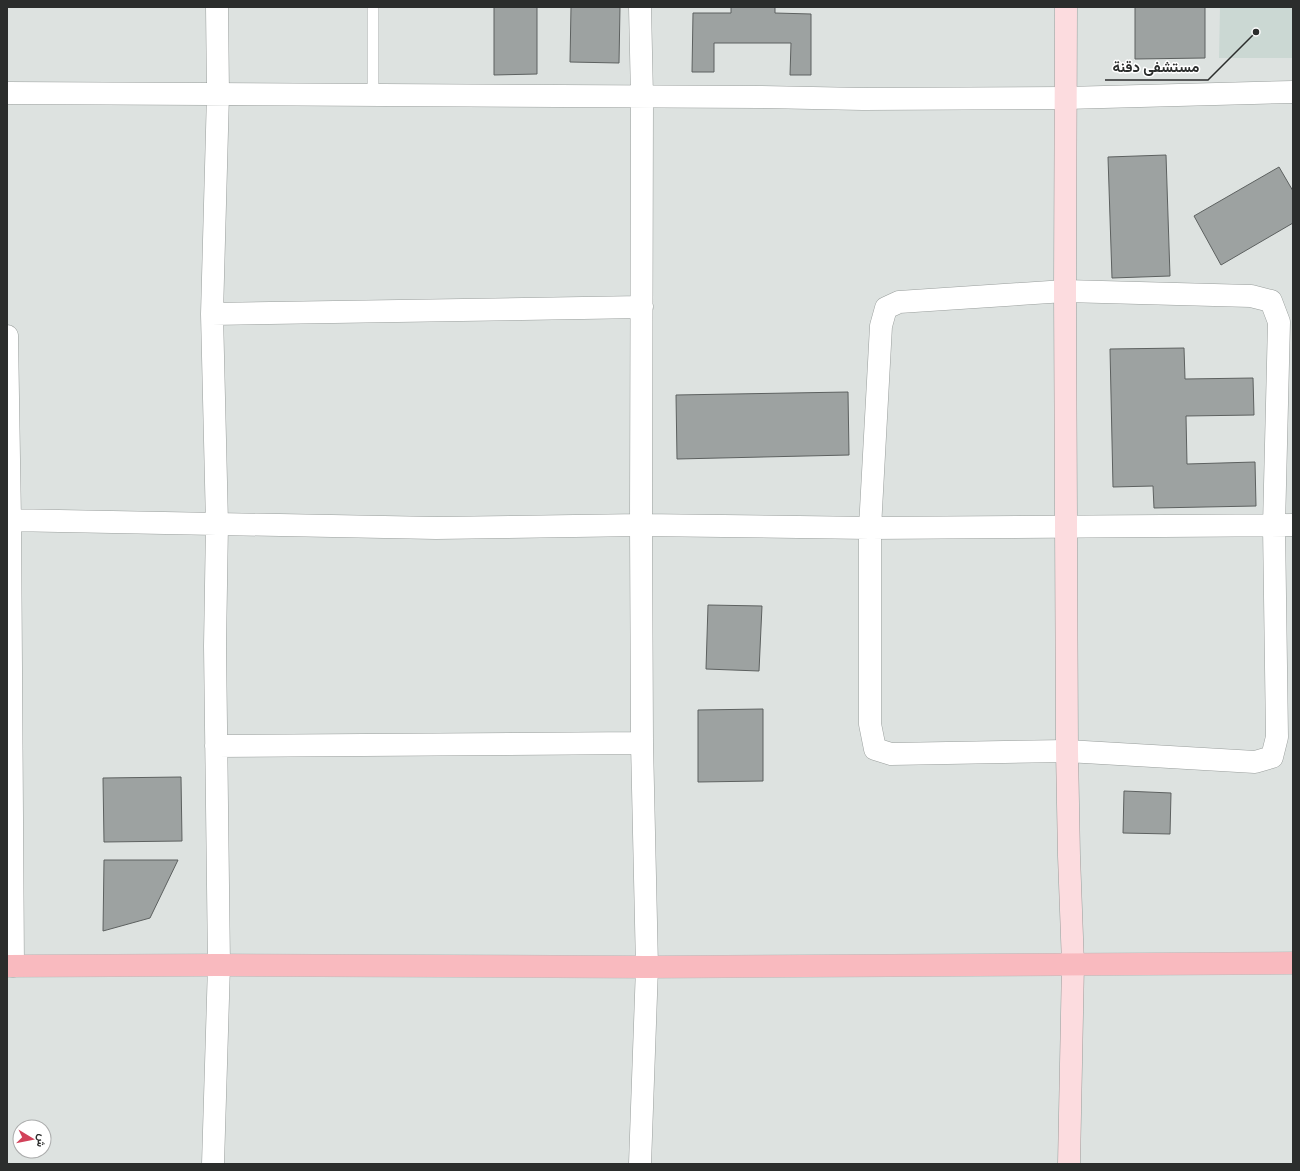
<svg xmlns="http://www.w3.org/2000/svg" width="1300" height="1171" font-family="'Titillium Web',Vazirmatn,sans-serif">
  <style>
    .built { fill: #cbd8d3 }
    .building { fill: #9da2a1; stroke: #5d6160 }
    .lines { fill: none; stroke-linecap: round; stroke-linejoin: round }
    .lane-casing { stroke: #999e9c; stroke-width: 12 }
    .street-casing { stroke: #999e9c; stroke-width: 23 }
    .secondary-casing { stroke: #999e9c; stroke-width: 23 }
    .primary-casing { stroke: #bbbcbb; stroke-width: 23 }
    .lane { stroke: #fff; stroke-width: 11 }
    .street { stroke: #fff; stroke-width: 22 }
    .secondary { stroke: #fcdcdf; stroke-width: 22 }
    .primary { stroke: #f9babf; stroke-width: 22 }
    .leader { fill: none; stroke: #2b2d2c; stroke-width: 1.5 }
    .callout-dot { fill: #2b2d2c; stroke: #fff; stroke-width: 1.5 }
    .callout-label { font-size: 15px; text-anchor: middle; font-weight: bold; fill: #2b2d2c; stroke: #fff; stroke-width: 3; stroke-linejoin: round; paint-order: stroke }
  </style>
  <rect width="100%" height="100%" fill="#dde2e0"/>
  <path class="built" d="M1220,7H1293V58H1219Z"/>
  <path class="building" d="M494,7H537V74L494,75Z
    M571,7H620L619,63L570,62Z
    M731,7H775V13L811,14V75H790L791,43H714V72H692L693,13H731Z
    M1135,7H1205V58L1135,59Z
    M1166,155L1170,276L1112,278L1108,157Z
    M1279,167L1293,191V223L1221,265L1194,216Z
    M1184,348L1185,379L1253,378L1254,415L1186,416L1187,464L1255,462L1256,506L1154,508L1153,486L1113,487L1110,349Z
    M848,392L849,455L677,459L676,395Z
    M708,605L762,606L759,671L706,669Z
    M763,709V781L698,782V710Z
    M181,777L182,841L104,842L103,778Z
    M1124,791L1171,793L1170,834L1123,833Z
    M104,860H178L150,918L103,931Z"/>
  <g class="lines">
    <defs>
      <path id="lane" d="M373,95V7"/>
      <path id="street" d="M7,93L760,97L863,99L1066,98L1293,92
        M1065,291L1251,296L1271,301L1279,322L1274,526L1277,737L1272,757L1255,762L1067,751L891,754L875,749L870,724V528L881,326L886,308L899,302Z
        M212,314L642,307
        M7,336L10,520L13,966
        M7,520L436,528L641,525L870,528L1293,525
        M216,746L642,743
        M213,1164L219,965L215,646L217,524L212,314L218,94L217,7
        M640,1164L647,967L642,743L641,525L642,97L640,7"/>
      <path id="secondary" d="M1066,7L1065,291L1067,751L1069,856L1073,964L1069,1164"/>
      <path id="primary" d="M7,966L219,965L647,967L1293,963"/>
    </defs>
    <use href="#lane" class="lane-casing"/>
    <use href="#street" class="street-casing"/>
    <use href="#secondary" class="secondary-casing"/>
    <use href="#primary" class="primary-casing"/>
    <use href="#lane" class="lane"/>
    <use href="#street" class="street"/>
    <use href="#secondary" class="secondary"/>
    <use href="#primary" class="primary"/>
  </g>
  <path class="leader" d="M1256 32L1208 80H1105"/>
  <circle class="callout-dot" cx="1256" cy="32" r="4"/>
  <g class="callout-label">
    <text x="1156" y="72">مستشفى دقنة</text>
  </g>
  <rect width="1300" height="1171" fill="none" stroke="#2b2d2c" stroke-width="16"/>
  <g transform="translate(32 1139) rotate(100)"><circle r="19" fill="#ffffff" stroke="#aaabab"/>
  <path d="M0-3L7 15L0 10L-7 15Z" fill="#d2425a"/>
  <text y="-6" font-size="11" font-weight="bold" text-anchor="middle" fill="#2b2d2c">ش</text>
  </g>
</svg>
